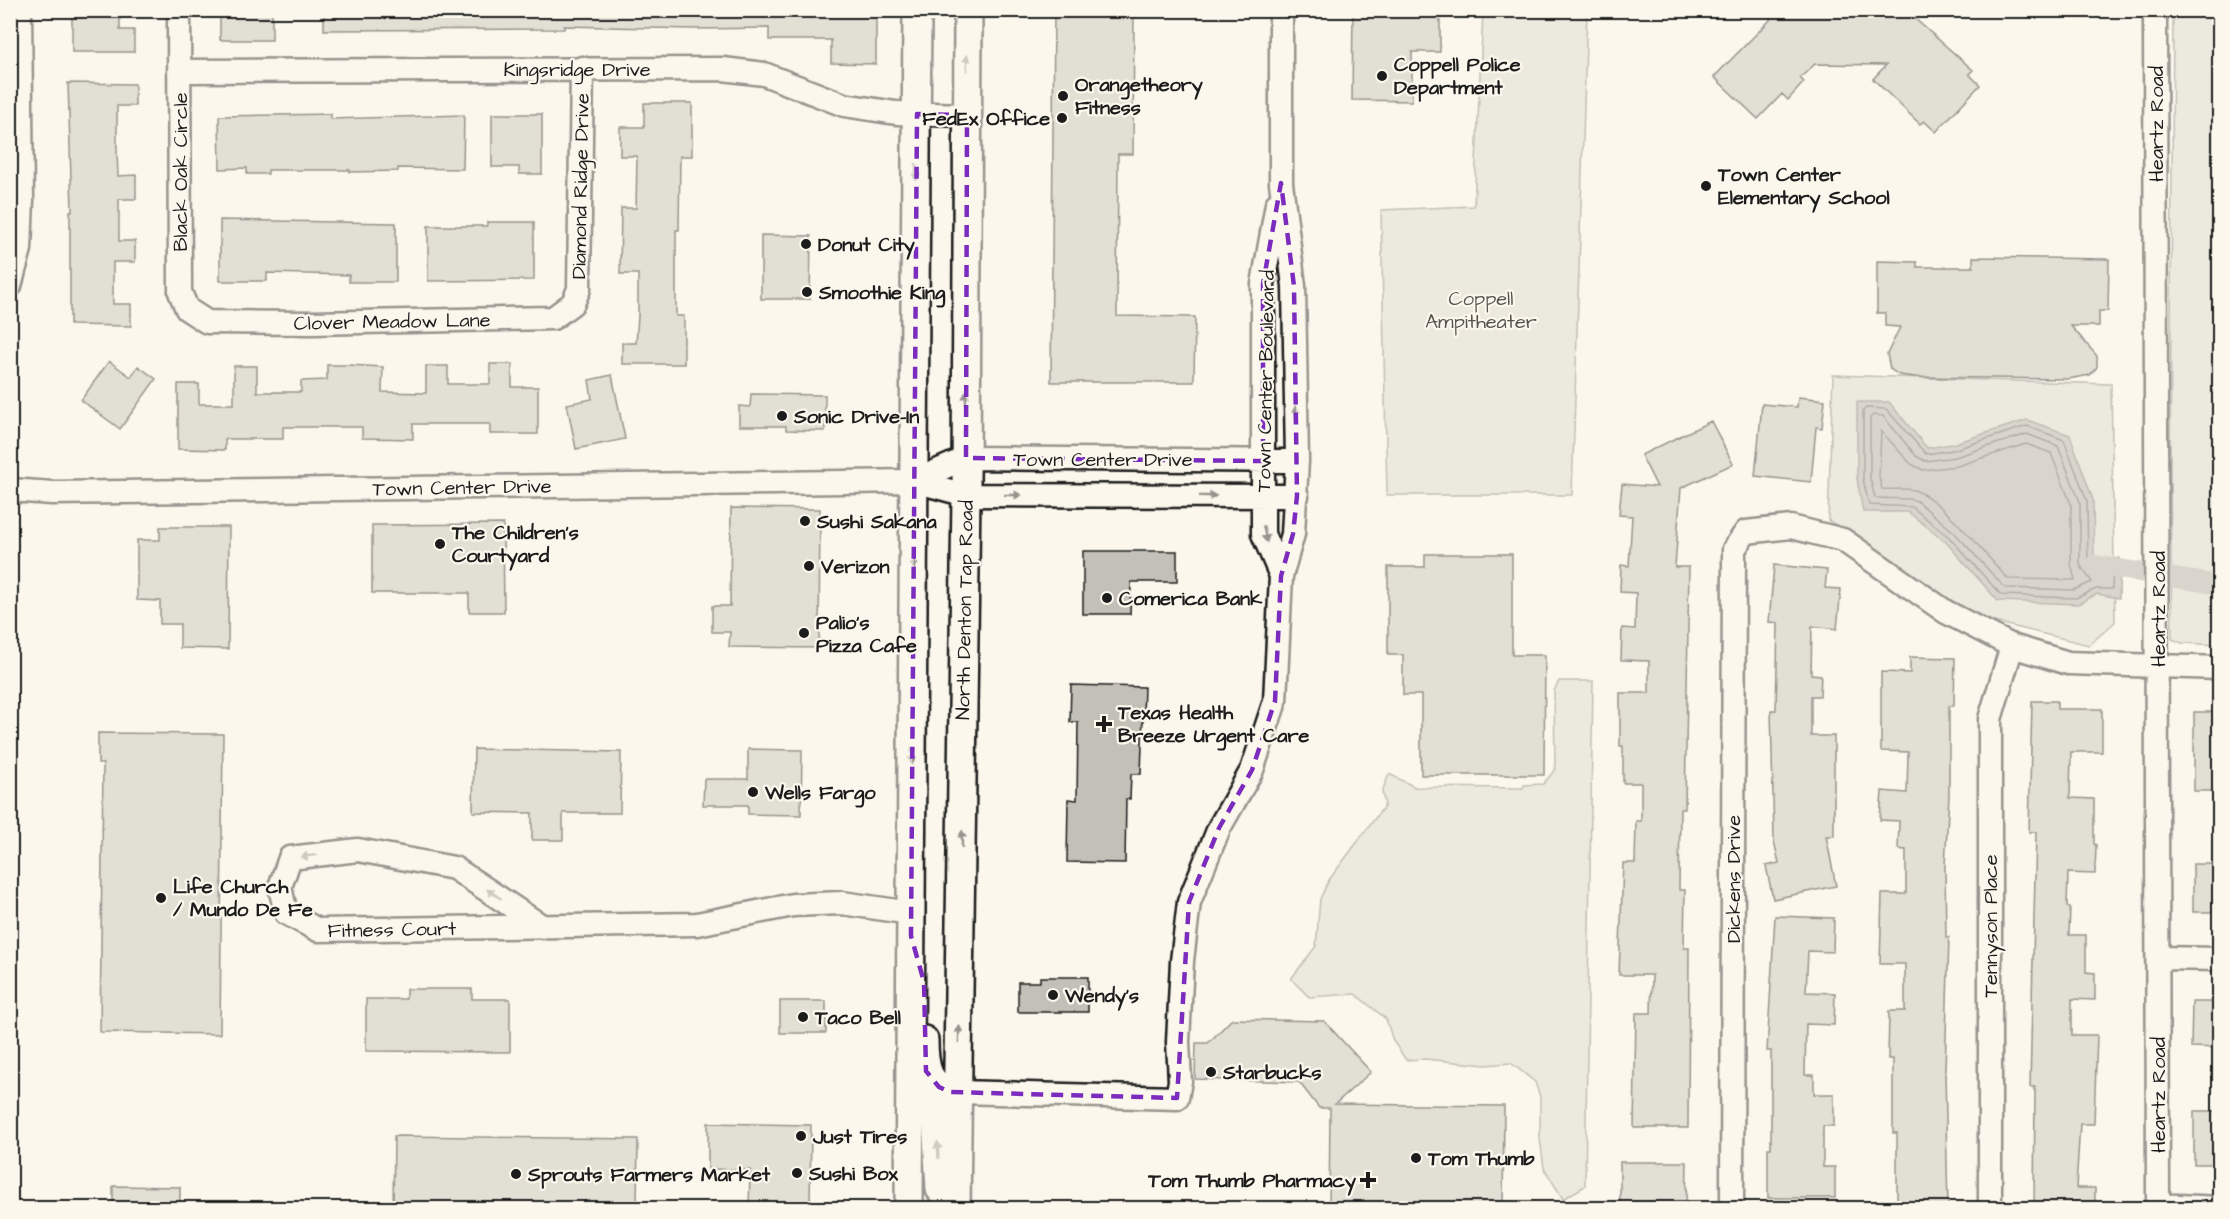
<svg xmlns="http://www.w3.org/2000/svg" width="2230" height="1219" font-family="'Architects Daughter',sans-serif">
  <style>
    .green { fill: #dad7ce; stroke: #7b7a75; stroke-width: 1.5 }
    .water { fill: #afaca5; stroke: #74726e; stroke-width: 1.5 }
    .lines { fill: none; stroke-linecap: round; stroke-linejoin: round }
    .shore { stroke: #575653; stroke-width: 1.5 }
    .canal { stroke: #afaca5; stroke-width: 20 }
    .building { fill: #c3c0b8; stroke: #1c1c1c; stroke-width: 1.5 }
    .minor-casing { stroke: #1c1c1c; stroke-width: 27 }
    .major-casing { stroke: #1c1c1c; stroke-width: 32 }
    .minor { stroke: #fbf7ec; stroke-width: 22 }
    .major { stroke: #fbf7ec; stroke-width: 27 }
    .oneway { fill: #97948e }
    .marked { fill: none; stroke: #7b2cbf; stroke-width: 4.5; stroke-dasharray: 12 8; stroke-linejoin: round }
    .poi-dot { fill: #1c1c1c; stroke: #fbf7ec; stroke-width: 2 }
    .labels { text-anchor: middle; stroke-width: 4.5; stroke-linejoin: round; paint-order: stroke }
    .poi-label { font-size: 20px; font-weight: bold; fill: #1c1c1c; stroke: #fbf7ec; text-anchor: start }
    .street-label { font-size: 20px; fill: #1c1c1c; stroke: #fbf7ec }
    .park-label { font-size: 20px; fill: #555451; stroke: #fbf7ec }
  </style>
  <rect width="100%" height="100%" fill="#fbf7ec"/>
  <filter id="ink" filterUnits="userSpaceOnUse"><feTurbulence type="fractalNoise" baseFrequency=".0167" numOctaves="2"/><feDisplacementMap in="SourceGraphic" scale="12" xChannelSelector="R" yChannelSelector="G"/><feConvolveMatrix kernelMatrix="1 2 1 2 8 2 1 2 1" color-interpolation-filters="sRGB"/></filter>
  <g filter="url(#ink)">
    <path class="green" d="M1483,11H1587L1572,495H1387L1381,210L1474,206Z
      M2173,11H2219V645L2182,643L2172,639L2170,472Z
      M1833,375L2111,384L2115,622L2089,645L1978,618L1828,520Z
      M1559,681H1593L1585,1186L1563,1199L1544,1168L1540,1139V1097L1535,1082L1511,1063L1485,1065L1425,1059L1406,1060L1393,1041L1386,1019L1355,994L1309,997L1291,979L1316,946L1320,899L1329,880L1385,805L1382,792L1389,774L1415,787L1523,788L1524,785L1543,784L1555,770L1554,691Z"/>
    <path class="water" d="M1857,402H1889L1927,448L1952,444L2027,420L2070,435L2093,500L2094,565L2120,558L2119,598L2097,594L2078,604L1998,601L1945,541L1908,512H1863L1857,479Z"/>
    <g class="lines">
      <path class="shore" d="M1866,408L1886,409L1926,454L1953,450L2027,426L2064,440L2087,501L2088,566L2094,571L2113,568L2112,589H2096L2076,598L2001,595L1949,537L1912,507L1869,505L1863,479V411Z
        M1873,415L1883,416L1916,456L1925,461L1955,457L2027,434L2058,446L2080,502V565L2092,582L2074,590L2005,588L1954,532L1917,501L1909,499L1875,498L1870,478V418Z
        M1881,431L1911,464L1923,470L1957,466L2026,444L2051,453L2071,504V564L2075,580L2008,579C1987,557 1942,499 1914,490C1904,488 1893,490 1882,489L1879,477Z"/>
      <path class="canal" d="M2095,565L2220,585"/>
    </g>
    <path class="building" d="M72,10H120V30H134V52H72Z
      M220,10H272V40H220Z
      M324,10H876V64L831,63V40H769V28L694,29L564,26V29L324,30Z
      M1054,10H1134L1133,154H1118L1117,316L1195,317L1194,382H1051Z
      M1353,10H1440V52H1412V101L1352,100Z
      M1770,10H1905L1973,70L1969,74L1980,85L1936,132L1924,121L1920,124L1873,79L1886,65L1815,64L1800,78L1804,82L1788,100L1782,94L1758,119L1714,77L1770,20Z
      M68,83L135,84V106H117V151L118,176L136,175V199H119V241H135V262H113V304H131V326L70,325V211H72Z
      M644,103H692V156H680L679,230H676V316H684V364H622V343H636L638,316V274H620L621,208H636L637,156H620V127H644Z
      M331,114V119L464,115L463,169L398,168V171L350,172V170H268V174H247V168L220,169L219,116Z
      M492,114H542V174H519V167H492Z
      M220,220L396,223V282H349V275L267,273V281H220Z
      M487,222H534V280L428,281V226H487Z
      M761,235L811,236L810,299H761Z
      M1973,257L2109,259L2108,311H2099V326H2071L2097,356V367L2090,375L2068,379L1915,377L1899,375L1890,369L1887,354L1900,327L1885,326V313H1877V261L1917,262V267H1973Z
      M109,361L131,377L138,366L156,379L120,429L81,400Z
      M490,364H512V387H538V434H490V424H413V439L362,438V427H283V439H225V450L178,449V384H199V404H234V366H257V392H301V381L327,380V365H349L383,367L382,392L426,393V366H448V384H490Z
      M612,375L625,439L576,449L567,404L592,399L589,380Z
      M751,394L825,395V431L786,430V426H739V406L750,407Z
      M1798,397L1825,400L1822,428L1816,427L1811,482L1755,476L1762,404L1797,407Z
      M1711,421L1733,464L1681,488L1675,567H1689L1685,809H1680L1679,890H1685L1684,948H1689L1688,1128H1634L1636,1013H1651L1652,975H1619L1623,863H1635L1636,821H1641V783H1623V746H1620V693H1649V661L1621,660L1622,628L1635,629L1636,593L1620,592L1621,565L1629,566L1632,516L1619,515L1622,484L1657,487L1641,455Z
      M731,508L820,509L819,648L729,647L730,632H712V606H730Z
      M503,524L504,612H469V593H372V525Z
      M160,527H229L228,649L180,648V624H160V601L137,600V540H160Z
      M1083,551H1177V582H1131L1130,614H1083Z
      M1425,554H1512V655H1545L1544,775H1421V695H1403V655H1388V567H1425Z
      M1774,565L1827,570L1825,588L1841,589L1837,629L1812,626L1811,674L1821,675L1820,696H1811V736H1834V836H1826L1836,886L1773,899L1766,866L1779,863L1774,841L1771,710H1776L1778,623L1769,622Z
      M1910,657L1955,658L1954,706H1949V795L1945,866L1946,937H1949L1945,1071L1948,1209H1897V1133H1893V1059H1888L1889,1011H1905V964H1880L1882,894H1906V850L1898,849L1899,821L1880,820L1882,791L1907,793L1908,752L1881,751V672L1910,673Z
      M1071,685L1144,687L1141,774H1131L1130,799H1126L1125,863L1067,862L1068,799L1077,800L1078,722H1070Z
      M2032,701H2057V709H2102V752H2071L2070,798L2094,799V844L2096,845L2095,874L2068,873L2067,907H2070L2069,935H2086V972L2095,973V1000L2072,999V1035H2097L2094,1124H2080L2076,1188H2095V1209H2034L2035,1087H2030L2036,832H2029Z
      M2194,712H2220V791H2194Z
      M98,733L223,734L220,1034L100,1032L103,764H98Z
      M474,749L621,752L620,813H563V840H532V813L473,812Z
      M748,749L802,750L801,815L748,814V805H703L704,779H748Z
      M2193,864H2220V912H2193Z
      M1775,916L1834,918L1833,952L1808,951L1806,992L1835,993L1834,1025L1806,1024L1805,1075H1814V1094H1834V1126H1823V1167H1835V1198H1768V1148H1771V1051H1767Z
      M1040,977H1088V1012H1018V982H1040Z
      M406,989H472V999H510V1052L366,1051V999H406Z
      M780,1001H826V1033H780Z
      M2192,1002H2220V1048L2191,1047Z
      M1232,1019L1324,1021L1371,1072L1335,1104L1504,1106L1503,1209H1329L1330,1108H1319L1299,1082L1195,1079L1196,1043H1208Z
      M2194,1111H2216V1123H2220V1164H2194Z
      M708,1123L811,1125L810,1209H749L750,1170L708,1169Z
      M394,1136L638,1139L637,1209H393Z
      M1620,1162H1687L1686,1209H1620Z
      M113,1186L180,1187V1209H113Z"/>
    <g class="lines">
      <defs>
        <path id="minor" d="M179,10L180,292L187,309L207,322L312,323L553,318L573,303L579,289L582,68
          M2155,10L2158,1208
          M179,71L723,69L764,74L844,105L896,113L967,115
          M1277,204L1263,284V534L1281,576
          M10,286L20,249L22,200L20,10
          M914,481L966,458L1297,461
          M10,490L52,493L914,481L966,495L1297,496
          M543,927L454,868L358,850L290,858L280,887L286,913L318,930L697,924L793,905L842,903L911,913
          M2158,958L2220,959
          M957,1092L1177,1098L1180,1081L1178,1042L1182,961L1189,902L1219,828L1252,770L1275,701L1281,576L1293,534L1297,461L1294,286L1281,183V10
          M2158,1205L2220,1208
          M1732,1208L1734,549L1746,532L1791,527L1843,540L1946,612L2012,646L2068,663L2220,668
          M1990,1208V719L2012,646"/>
        <path id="major" d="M924,1040C924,1065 927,1090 957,1092
          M910,1090L930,1106L936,1117L940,1189
          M909,1208L917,10
          M956,1208L966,495L968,10"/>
      </defs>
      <use href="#minor" class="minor-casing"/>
      <use href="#major" class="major-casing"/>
      <use href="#minor" class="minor"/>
      <use href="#major" class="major"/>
    </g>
    <defs><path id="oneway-solid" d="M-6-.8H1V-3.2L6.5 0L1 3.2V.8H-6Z" transform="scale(1.5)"/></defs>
    <g class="oneway">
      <use href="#oneway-solid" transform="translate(967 63) rotate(-90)"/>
      <use href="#oneway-solid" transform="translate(916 172) rotate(90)"/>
      <use href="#oneway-solid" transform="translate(966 400) rotate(-90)"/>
      <use href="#oneway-solid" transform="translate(1296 414) rotate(-91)"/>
      <use href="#oneway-solid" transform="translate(1013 495)"/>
      <use href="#oneway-solid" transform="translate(1208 496)"/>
      <use href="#oneway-solid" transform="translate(1265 534) rotate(78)"/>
      <use href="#oneway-solid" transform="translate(914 561) rotate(90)"/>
      <use href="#oneway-solid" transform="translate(912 756) rotate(90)"/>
      <use href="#oneway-solid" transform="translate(962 839) rotate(-89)"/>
      <use href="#oneway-solid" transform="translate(309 856) rotate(173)"/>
      <use href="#oneway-solid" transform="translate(494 894) rotate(-147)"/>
      <use href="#oneway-solid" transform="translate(959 1034) rotate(-89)"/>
      <use href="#oneway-solid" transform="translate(938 1150) rotate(-93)"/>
    </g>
  </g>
  <path d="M0 0H2230V1219H0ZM917,114L967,115L966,458L1263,461V284L1281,183L1294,286L1297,496L1293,534L1281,576L1275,701L1252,770L1219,828L1189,902L1177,1098L950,1092L939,1087L926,1071L924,982L911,936Z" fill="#fbf7ec" fill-opacity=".55" fill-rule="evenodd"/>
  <path class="marked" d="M917,114L967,115L966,458L1263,461V284L1281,183L1294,286L1297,496L1293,534L1281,576L1275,701L1252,770L1219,828L1189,902L1177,1098L950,1092L939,1087L926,1071L924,982L911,936Z"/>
  <g class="poi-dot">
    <circle cx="1382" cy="76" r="6"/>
    <circle cx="1063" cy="96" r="6"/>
    <circle cx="1062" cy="118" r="6"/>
    <circle cx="1706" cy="186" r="6"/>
    <circle cx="806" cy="244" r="6"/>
    <circle cx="807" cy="292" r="6"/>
    <circle cx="782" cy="416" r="6"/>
    <circle cx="805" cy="521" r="6"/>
    <circle cx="440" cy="544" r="6"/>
    <circle cx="809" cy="566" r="6"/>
    <circle cx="1107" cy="598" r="6"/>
    <circle cx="804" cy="633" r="6"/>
    <path d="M1101 715h6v6h6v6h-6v6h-6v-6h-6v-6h6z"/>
    <circle cx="753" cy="792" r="6"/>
    <circle cx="161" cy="898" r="6"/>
    <circle cx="1053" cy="995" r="6"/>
    <circle cx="803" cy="1017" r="6"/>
    <circle cx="1211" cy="1072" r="6"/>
    <circle cx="801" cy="1136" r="6"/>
    <circle cx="1416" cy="1158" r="6"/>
    <circle cx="797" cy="1173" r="6"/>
    <circle cx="516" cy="1174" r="6"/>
    <path d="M1365 1171h6v6h6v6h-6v6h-6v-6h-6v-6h6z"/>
  </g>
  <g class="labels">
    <g class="poi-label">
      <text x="1394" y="71">Coppell Police<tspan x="1394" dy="23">Department</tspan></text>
      <text x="1075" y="91">Orangetheory<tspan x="1075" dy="23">Fitness</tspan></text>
      <text x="1050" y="125" text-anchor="end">FedEx Office</text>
      <text x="1718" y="181">Town Center<tspan x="1718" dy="23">Elementary School</tspan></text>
      <text x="818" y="251">Donut City</text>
      <text x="819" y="299">Smoothie King</text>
      <text x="794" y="423">Sonic Drive-In</text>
      <text x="817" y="528">Sushi Sakana</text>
      <text x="452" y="539">The Children's<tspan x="452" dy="23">Courtyard</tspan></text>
      <text x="821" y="573">Verizon</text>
      <text x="1119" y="605">Comerica Bank</text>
      <text x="816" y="629">Palio's<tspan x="816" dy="23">Pizza Cafe</tspan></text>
      <text x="1118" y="719">Texas Health<tspan x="1118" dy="23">Breeze Urgent Care</tspan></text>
      <text x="765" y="799">Wells Fargo</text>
      <text x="173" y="893">Life Church<tspan x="173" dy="23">/ Mundo De Fe</tspan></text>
      <text x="1065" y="1002">Wendy's</text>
      <text x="815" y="1024">Taco Bell</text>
      <text x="1223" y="1079">Starbucks</text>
      <text x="813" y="1143">Just Tires</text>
      <text x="1428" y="1165">Tom Thumb</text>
      <text x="809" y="1180">Sushi Box</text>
      <text x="528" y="1181">Sprouts Farmers Market</text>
      <text x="1356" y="1187" text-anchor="end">Tom Thumb Pharmacy</text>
    </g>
    <g class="street-label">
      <text x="577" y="76">Kingsridge Drive</text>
      <text transform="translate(2156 124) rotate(-90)" y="7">Heartz Road</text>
      <text transform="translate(180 172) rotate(-90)" y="7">Black Oak Circle</text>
      <text transform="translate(580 186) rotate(-89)" y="7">Diamond Ridge Drive</text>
      <text transform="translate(392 321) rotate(-1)" y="7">Clover Meadow Lane</text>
      <text transform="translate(1265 381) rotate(-89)" y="7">Town Center Boulevard</text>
      <text x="1103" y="466">Town Center Drive</text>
      <text transform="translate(462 487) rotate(-1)" y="7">Town Center Drive</text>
      <text transform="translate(2158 609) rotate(-90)" y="7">Heartz Road</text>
      <text transform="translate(964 610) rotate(-89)" y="7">North Denton Tap Road</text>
      <text transform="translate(1733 879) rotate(-90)" y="7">Dickens Drive</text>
      <text transform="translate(1990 926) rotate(-90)" y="7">Tennyson Place</text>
      <text transform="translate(392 929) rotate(-1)" y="7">Fitness Court</text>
      <text transform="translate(2158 1095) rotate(-90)" y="7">Heartz Road</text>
    </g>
    <g class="park-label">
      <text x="1481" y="305">Coppell<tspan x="1481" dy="23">Ampitheater</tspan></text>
    </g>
  </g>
  <rect width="2230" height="1219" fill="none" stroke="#fbf7ec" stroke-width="36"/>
  <rect x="18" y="18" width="2194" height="1183" fill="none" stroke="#1c1c1c" stroke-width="2" filter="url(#ink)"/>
</svg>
